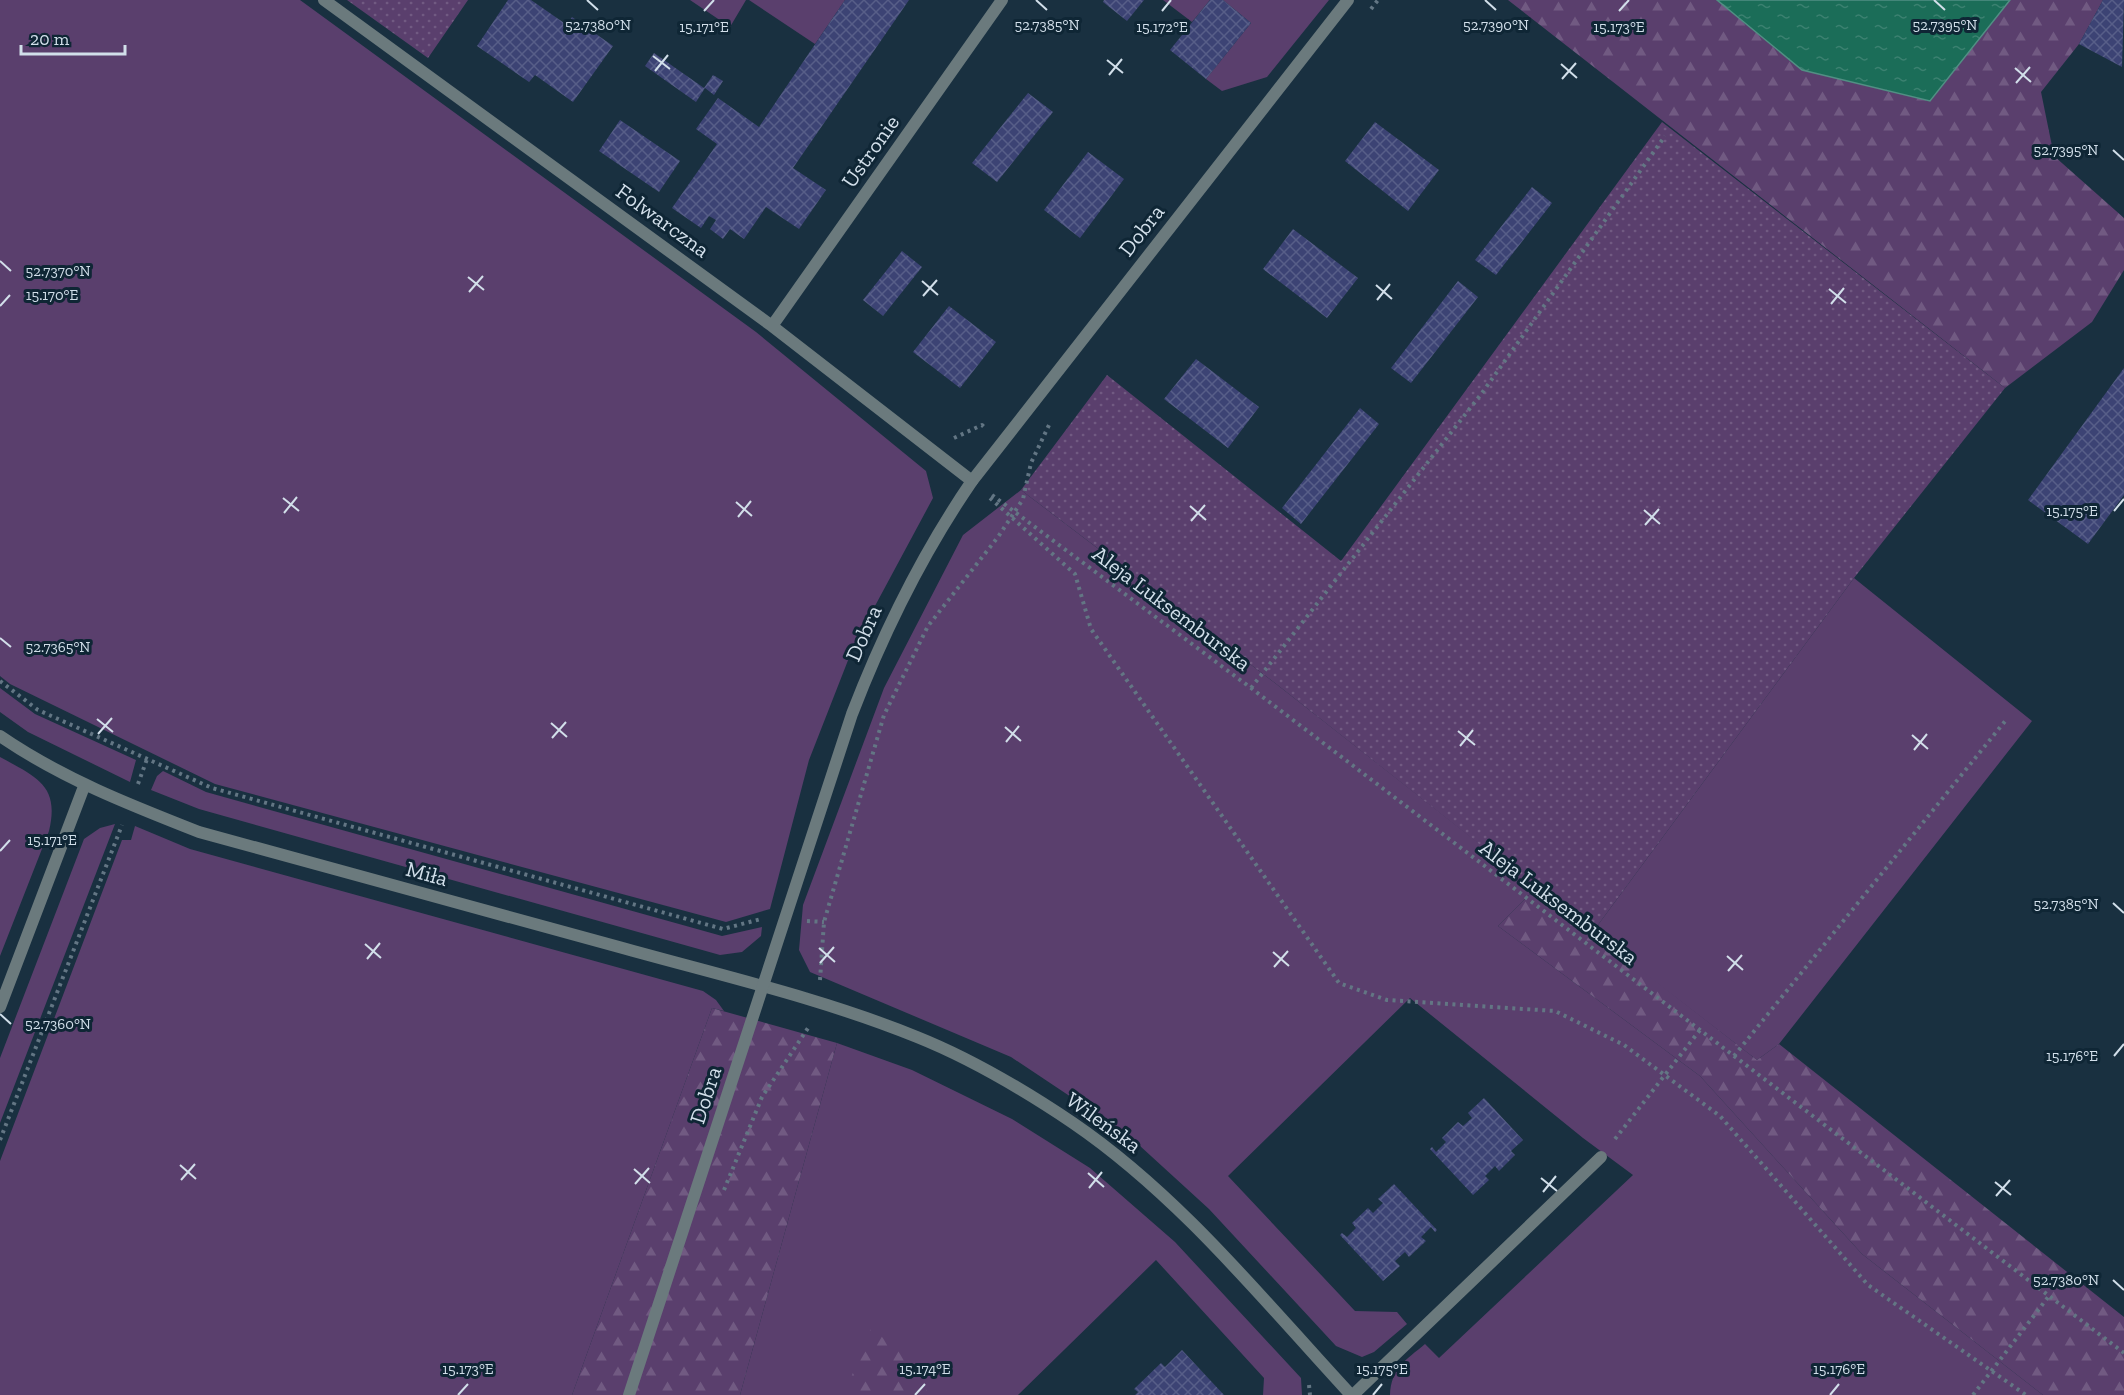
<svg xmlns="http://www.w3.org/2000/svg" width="2124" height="1395" font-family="'Zilla Slab',serif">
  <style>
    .grass { fill: #5a3f6d }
    .forest { fill: url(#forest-firs) }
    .garden { fill: url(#garden-dots) }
    .water { fill: url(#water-ripples); stroke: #528f84; stroke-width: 1.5 }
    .building { fill: url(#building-cross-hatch) }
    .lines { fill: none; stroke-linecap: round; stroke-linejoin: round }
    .path { stroke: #637684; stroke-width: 4; stroke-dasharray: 3 4.5; stroke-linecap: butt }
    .minor { stroke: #6b7a7d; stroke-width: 12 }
    .tertiary { stroke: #6b7a7d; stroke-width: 12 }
    .ticks { fill: none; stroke: #d2dfea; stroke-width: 2 }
    .labels { text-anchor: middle; stroke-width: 6; stroke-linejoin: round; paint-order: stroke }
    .street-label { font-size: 22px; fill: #d2dfea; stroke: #0f2635 }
    .ticks-label { font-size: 15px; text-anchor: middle; fill: #d2dfea; stroke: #0f2635; stroke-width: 6; stroke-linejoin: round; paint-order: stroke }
  </style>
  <defs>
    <pattern id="forest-firs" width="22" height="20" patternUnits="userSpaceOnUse" patternTransform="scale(1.5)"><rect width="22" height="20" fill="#5a3f6d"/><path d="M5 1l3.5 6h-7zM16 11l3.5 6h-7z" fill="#715a82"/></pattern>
    <pattern id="garden-dots" width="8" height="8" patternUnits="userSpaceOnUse" patternTransform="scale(1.5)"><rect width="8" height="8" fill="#5a3f6d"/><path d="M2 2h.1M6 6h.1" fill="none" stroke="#715a82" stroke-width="1.8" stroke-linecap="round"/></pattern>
    <pattern id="water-ripples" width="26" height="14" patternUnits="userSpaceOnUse" patternTransform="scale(1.5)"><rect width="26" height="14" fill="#1b6d58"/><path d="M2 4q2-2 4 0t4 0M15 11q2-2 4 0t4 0" fill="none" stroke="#3b8170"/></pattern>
    <pattern id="building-cross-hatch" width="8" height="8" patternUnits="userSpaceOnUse" patternTransform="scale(1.5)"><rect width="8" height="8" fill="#3c4374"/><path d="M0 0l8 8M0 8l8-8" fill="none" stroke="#575e88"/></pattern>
  </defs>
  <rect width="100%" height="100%" fill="#193040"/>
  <path class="grass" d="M0,0H300L756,332L926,471L933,498L854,645L809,760L770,909L726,922L215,784L10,684L0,676Z
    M690,0H746L730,27Z
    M749,0H845L815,44Z
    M1163,0H1210L1192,22Z
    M1223,0H1329L1267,77L1222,91L1206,79L1251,23Z
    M1021,490L1275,683L1536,888L1498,926L1700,1076L1862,1254L2043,1395H1390C1391,1368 1406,1360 1425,1344L1439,1358L1633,1175L1583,1138L1410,998L1228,1176L1355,1311L1397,1312L1407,1324L1374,1352L1362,1357L1336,1346L1209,1209L1128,1135L1011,1057L810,972L799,950L803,905L884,688L963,535Z
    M1854,578L2032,721L1779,1044L1757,1060L1592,933Z
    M0,688L35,714L136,760L130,782L28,732L0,712Z
    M0,757C36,777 60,785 49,831L0,956Z
    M163,771L206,792L722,936L762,927L761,936L742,952L720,955L199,809L151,790L157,776Z
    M115,824L0,1123V1058L84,839L100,828Z
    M135,826L190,849L703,991L716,1000L724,1011L712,1008L572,1395H0V1161L122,840H131Z
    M837,1043L912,1070L1012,1119L1090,1168L1175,1242L1301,1378L1302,1395H1263L1264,1378L1156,1260L1018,1395H740Z"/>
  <path class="forest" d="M1508,0H1717L1802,70L1930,101L2010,0H2103L2079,44L2041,92L2054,156L2124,218V270L2092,322L2005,388Z
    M1536,888L1757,1060L1779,1044L2124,1317V1395H2043L1862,1254L1700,1076L1498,926Z
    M712,1008L837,1043L740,1395H572Z
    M871,1328L914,1363L929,1395H844Z"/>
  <path class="garden" d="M347,0H468L428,58Z
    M1662,122L2005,388L1854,578L1592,933L1275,683L1021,490L1107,375L1341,561Z"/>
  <path class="water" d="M1717,0H2010L1930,101L1802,70Z"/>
  <path class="building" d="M508,0H531L567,25L572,17L613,46L573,102L535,75L529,82L477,46Z
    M845,0H909L793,168L826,190L799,229L766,207L744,239L730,229L723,239L710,229L716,220L709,216L701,228L672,208L717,144L696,129L718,98L759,127Z
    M1104,0H1144L1127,21L1103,2Z
    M1210,0H1223L1251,23L1206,79L1170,50Z
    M2103,0H2124L2122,67L2079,44Z
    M654,53L704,88L713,75L723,81L714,95L705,88L696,102L645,66Z
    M1028,93L1053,112L997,182L972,163Z
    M620,120L680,161L659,192L599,151Z
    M1375,122L1439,170L1408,211L1345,161Z
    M1088,152L1124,179L1080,238L1044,210Z
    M1532,187L1552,203L1496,275L1475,260Z
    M1293,229L1358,278L1327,318L1263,269Z
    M902,251L922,267L883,316L863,300Z
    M1458,281L1478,297L1411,383L1391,368Z
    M949,306L996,342L960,388L913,352Z
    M1196,359L1259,407L1228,448L1164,399Z
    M2124,368V495L2088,544L2028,500Z
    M1360,408L1379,424L1301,524L1282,508Z
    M1484,1098L1523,1140L1511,1151L1515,1155L1499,1171L1495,1166L1485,1176L1489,1180L1473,1195L1430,1149L1432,1147L1436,1152L1446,1142L1442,1138L1458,1122L1463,1126L1472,1118L1468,1113Z
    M1394,1184L1437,1230L1435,1232L1431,1227L1421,1237L1426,1241L1409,1257L1405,1252L1395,1261L1400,1266L1383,1281L1340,1235L1342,1233L1347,1237L1356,1228L1352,1223L1368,1208L1373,1213L1383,1203L1378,1199Z
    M1182,1350L1224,1395H1135L1138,1392L1134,1389L1161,1363L1165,1367Z"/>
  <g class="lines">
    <path class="path" d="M1371,9L1378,0
      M954,438L982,425L985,428
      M992,495L1251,688L2124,1353
      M990,498L1075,574L1091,629L1339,983L1387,1000L1555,1011L1624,1045L1720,1116L1868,1285L2026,1395
      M0,681L38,710L212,788L723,929L761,919
      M1251,688L1482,393L1665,136
      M138,784L147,759
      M807,921L824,922
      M820,980L824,922L884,715L928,626L998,537L1023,499L1031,463L1049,425
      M1734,1056L2006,720
      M1615,1139L1700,1030
      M0,1140L122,825
      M724,1190L762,1097L810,1025
      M1309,1385L1310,1395
      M1973,1395L2049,1296"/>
    <path class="minor" d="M324,0L772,326L972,481
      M772,326L1002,0
      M0,736C61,778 130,805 199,832C339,870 479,909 619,947C719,975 821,998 917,1037C972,1059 1024,1090 1073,1123C1180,1196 1264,1301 1351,1395
      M0,1007L85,784
      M1353,1395L1601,1157"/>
    <path class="tertiary" d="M629,1395L852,714C884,631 922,554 972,481L1348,0"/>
  </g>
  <path class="ticks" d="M587,0L598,10M1036,0L1047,10M1485,0L1496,10M1934,0L1945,10M704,11L714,0M1162,11L1171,0M1619,11L1629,0M653,56L670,69M1107,60L1123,73M1561,64L1577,78M2015,68L2031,82M655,71L668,55M1109,75L1122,59M1562,79L1576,63M2016,83L2030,67M2113,150L2124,160M0,261L11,271M468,277L484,290M922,281L938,295M1376,285L1392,299M1829,289L1846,303M469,292L483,276M923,296L937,280M1377,300L1390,284M1831,304L1844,288M0,306L10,295M283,498L299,511M736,502L752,516M1190,506L1206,520M1644,510L1660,524M2114,511L2124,499M284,513L297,497M738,517L751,501M1191,521L1205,505M1645,525L1659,509M0,638L11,647M97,719L113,732M551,723L567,737M1005,727L1021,741M1458,731L1475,745M98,734L112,718M1912,735L1928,749M552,738L566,722M1006,742L1019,726M1460,746L1473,730M1914,750L1927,734M0,851L10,840M2113,903L2124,913M365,944L381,958M819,948L835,962M1273,952L1289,966M1727,956L1743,970M367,959L380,943M820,963L834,947M1274,967L1288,951M1728,971L1742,955M0,1014L11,1024M2114,1056L2124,1044M180,1165L196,1179M634,1169L650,1183M1088,1173L1104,1187M1541,1178L1557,1191M181,1180L195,1164M1995,1182L2011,1195M635,1184L649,1168M1089,1188L1102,1172M1543,1192L1556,1176M1996,1196L2010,1180M2113,1280L2124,1290M458,1395L468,1384M915,1395L925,1384M1373,1395L1382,1384M1830,1395L1839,1384"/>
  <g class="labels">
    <g class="street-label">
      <text transform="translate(870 151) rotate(-55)" y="8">Ustronie</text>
      <text transform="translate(663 220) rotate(36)" y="8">Folwarczna</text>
      <text transform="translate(1141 230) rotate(-52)" y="8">Dobra</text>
      <text transform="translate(1172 608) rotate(37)" y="8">Aleja Luksemburska</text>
      <text transform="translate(863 633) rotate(-66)" y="8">Dobra</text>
      <text transform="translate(427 873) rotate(15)" y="8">Miła</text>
      <text transform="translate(1559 902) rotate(37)" y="8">Aleja Luksemburska</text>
      <text transform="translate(705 1095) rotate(-72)" y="8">Dobra</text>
      <text transform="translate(1104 1122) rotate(36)" y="8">Wileńska</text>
    </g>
  </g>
  <g class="ticks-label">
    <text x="598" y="30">52.7380°N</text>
    <text x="1047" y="30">52.7385°N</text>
    <text x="1496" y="30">52.7390°N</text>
    <text x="1945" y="30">52.7395°N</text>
    <text x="704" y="32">15.171°E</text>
    <text x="1162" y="32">15.172°E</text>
    <text x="1619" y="32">15.173°E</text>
    <text x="2066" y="155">52.7395°N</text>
    <text x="58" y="276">52.7370°N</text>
    <text x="52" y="300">15.170°E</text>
    <text x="2072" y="516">15.175°E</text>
    <text x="58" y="652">52.7365°N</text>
    <text x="52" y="845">15.171°E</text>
    <text x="2066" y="909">52.7385°N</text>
    <text x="58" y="1029">52.7360°N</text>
    <text x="2072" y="1061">15.176°E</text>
    <text x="2066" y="1285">52.7380°N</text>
    <text x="468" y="1374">15.173°E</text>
    <text x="925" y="1374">15.174°E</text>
    <text x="1382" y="1374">15.175°E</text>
    <text x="1839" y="1374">15.176°E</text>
  </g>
  <path d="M21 45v9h104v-9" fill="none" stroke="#d2dfea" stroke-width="3"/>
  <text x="30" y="45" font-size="18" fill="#d2dfea" stroke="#0f2635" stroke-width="4.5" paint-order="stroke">20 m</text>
</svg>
